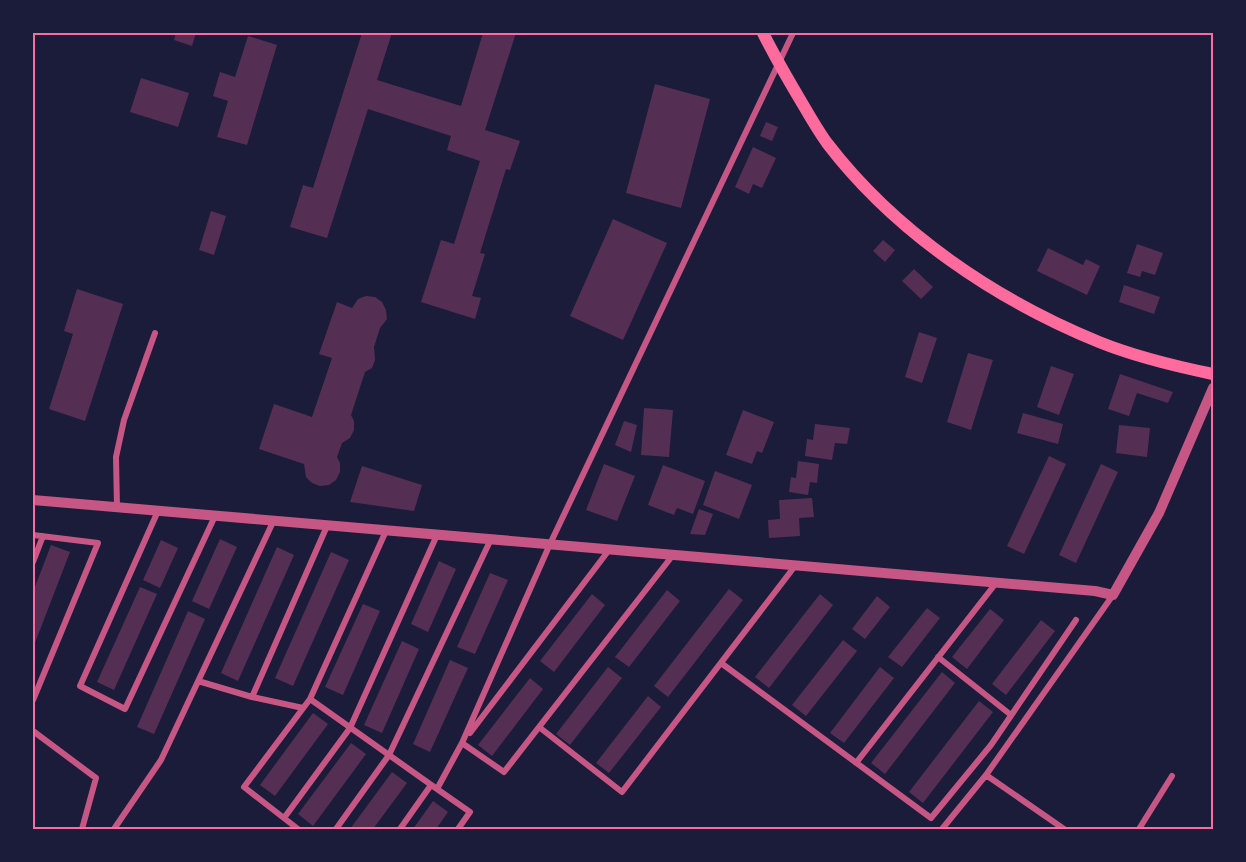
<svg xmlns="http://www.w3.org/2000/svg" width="1246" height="862" font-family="'Work Sans',sans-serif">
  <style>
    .building { fill: #542f53 }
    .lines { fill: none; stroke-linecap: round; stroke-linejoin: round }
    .minor { stroke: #c65784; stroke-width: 6 }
    .tertiary { stroke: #c65784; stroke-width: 10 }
    .secondary { stroke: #ff6b9d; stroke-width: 12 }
    .neatline { fill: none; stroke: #ff6b9d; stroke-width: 2 }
  </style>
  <rect width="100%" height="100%" fill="#1b1b3a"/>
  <path class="building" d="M176,33H196L192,46L174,40Z
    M362,33H392L377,80L461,106L483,33H516L485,130L520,141L510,170L506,169L480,253L485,254L472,296L481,298L475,319L421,302L441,240L454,244L480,161L447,150L451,136L368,109L327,238L290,227L303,185L313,188Z
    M248,36L277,45L247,145L217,137L228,101L213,96L220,72L235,77Z
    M141,78L189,93L178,127L130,112Z
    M655,84L710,99L681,208L626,193Z
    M766,122L778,127L772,141L760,136Z
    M753,147L776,158L762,188L753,184L749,194L735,187Z
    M211,211L226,216L214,255L199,250Z
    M613,219L667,243L623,340L570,316Z
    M883,240L895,250L885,262L873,251Z
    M1137,244L1163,253L1155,275L1142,271L1140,277L1127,273Z
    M1048,248L1083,265L1086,259L1100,266L1087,295L1037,271Z
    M914,269L933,287L921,299L902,281Z
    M1124,285L1160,297L1154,314L1119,302Z
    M77,289L123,304L85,421L49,409L73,334L64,331Z
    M366,296L375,297L382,302L386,310L387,319L380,328L374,347L375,360L372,368L365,372L351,415L354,421V430L350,438L342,443L337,457L340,463V472L336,480L329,485L320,486L312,483L306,477L304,464L259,449L274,404L312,417L332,358L319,354L337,302L352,308L358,299Z
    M919,332L937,338L922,383L905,377Z
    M968,353L993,360L971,430L947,422Z
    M1051,366L1074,374L1059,415L1037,407Z
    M1120,374L1173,392L1168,403L1137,393L1129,416L1108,409Z
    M644,408L673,410L669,457L641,455Z
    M743,410L774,422L762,453L757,451L752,464L726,455Z
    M1023,413L1063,424L1058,444L1017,433Z
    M624,421L637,425L631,452L615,445Z
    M815,424L850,428L847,444L835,443L832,460L805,456L807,439L813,440Z
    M1119,425L1150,428L1147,457L1116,453Z
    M1049,456L1066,464L1024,554L1007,546Z
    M798,461L819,464L817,483L810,482L808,495L789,492L791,477L796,478Z
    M604,464L635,476L617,521L586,510Z
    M1101,464L1118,472L1076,563L1059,555Z
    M663,465L705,481L693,514L677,508L674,515L648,505Z
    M362,466L422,485L414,511L350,502Z
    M715,471L752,485L739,519L703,505Z
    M812,498L814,517L799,518L800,536L769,538L768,520L780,519L779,500Z
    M699,509L713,514L705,535L690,534Z
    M220,539L237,547L209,609L192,601Z
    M161,540L178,548L160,588L143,580Z
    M51,545L70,552L33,648V592Z
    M277,547L294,555L238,681L221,673Z
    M331,552L349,560L293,686L275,678Z
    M439,561L456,569L428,632L411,624Z
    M490,573L508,580L475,654L457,647Z
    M140,587L157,594L114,690L97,682Z
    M729,589L743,600L668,697L654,686Z
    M667,590L680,601L629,667L615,657Z
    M592,594L605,605L554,672L540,661Z
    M820,594L833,605L769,688L755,677Z
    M877,596L890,607L865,639L852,629Z
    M363,604L380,611L343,695L325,687Z
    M927,608L940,618L902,667L888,657Z
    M990,609L1004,620L967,669L952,657Z
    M188,611L205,619L154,734L137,727Z
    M1041,620L1055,631L1006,695L992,684Z
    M843,640L857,651L806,716L792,705Z
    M402,641L419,649L382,733L364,725Z
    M450,660L468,668L430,752L413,744Z
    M608,667L622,678L570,745L556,734Z
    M880,667L894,678L844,743L830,733Z
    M942,672L955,683L885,774L871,763Z
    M530,678L543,689L492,756L478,745Z
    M648,696L661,707L609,773L596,763Z
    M979,701L993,712L923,803L909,792Z
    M313,713L328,724L275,796L260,785Z
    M351,743L366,754L313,826L298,814Z
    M392,772L407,783L373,829H350Z
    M433,801L448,812L436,829H413Z"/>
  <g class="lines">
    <path class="minor" d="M117,508L116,457L124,420L155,333
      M158,511L80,686L125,709L215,516
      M386,531L310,699L437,789L462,743L504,772L673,555
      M33,535L98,543L33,700
      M33,562L43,536
      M938,657L1011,715
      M721,663L931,818L991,745L1076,620
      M198,681L252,697L327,526
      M252,697L303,708
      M539,727L622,792L795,566
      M33,731L96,778L82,829
      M470,733L609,550
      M462,743L550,544L793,33
      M856,763L996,583
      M986,775L1064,829
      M437,789L470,812L458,829
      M284,818L350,728L437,535
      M114,829L161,760L273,522
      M298,829L244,787L310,699
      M336,829L389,755L491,539
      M400,829L431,785
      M942,829L986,775L1113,595
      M1139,829L1172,776"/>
    <path class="tertiary" d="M33,500L1095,591L1113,595L1159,513L1213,388"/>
    <path class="secondary" d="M763,33C776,59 790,83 805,108C812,120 819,132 827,143C895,232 996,300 1099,342C1136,357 1174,366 1213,374"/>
  </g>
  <rect width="1246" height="862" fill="none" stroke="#1b1b3a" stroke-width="69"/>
  <rect x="34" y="34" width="1178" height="794" class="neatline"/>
</svg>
